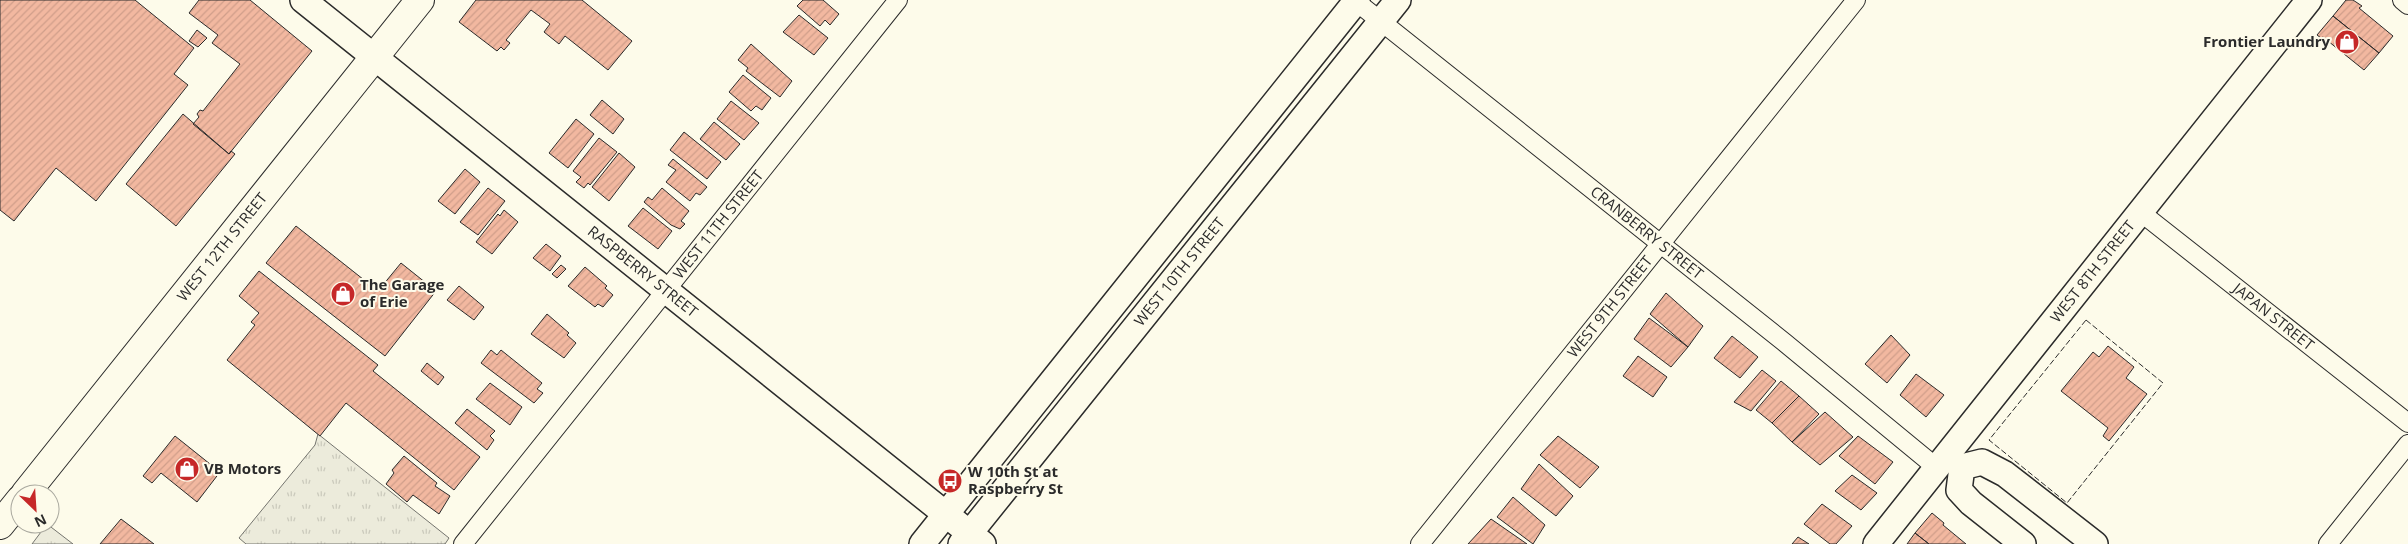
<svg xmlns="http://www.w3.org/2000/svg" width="2408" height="544" font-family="'Open Sans',sans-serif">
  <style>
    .grass { fill: url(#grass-tufts); stroke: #74746e }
    .building { fill: url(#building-hatch); stroke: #2b2b2b }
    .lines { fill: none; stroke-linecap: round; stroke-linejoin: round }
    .street-casing { stroke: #2b2b2b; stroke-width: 20 }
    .secondary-casing { stroke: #2b2b2b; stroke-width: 28 }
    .primary-casing { stroke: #2b2b2b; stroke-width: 30 }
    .street { stroke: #fdfbea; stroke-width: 18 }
    .secondary { stroke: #fdfbea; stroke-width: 25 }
    .primary { stroke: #fdfbea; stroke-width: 28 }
    .fence { stroke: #2b2b2b; stroke-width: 1; stroke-dasharray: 6 2.5; stroke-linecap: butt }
    .labels { text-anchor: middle; stroke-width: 4; stroke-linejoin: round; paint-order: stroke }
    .poi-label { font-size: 15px; font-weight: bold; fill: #2b2b2b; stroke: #fdfbea; text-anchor: start }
    .street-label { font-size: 15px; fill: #2b2b2b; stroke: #fdfbea }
  </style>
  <defs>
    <pattern id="grass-tufts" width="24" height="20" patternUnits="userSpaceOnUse" patternTransform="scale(1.25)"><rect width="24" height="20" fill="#ecebdb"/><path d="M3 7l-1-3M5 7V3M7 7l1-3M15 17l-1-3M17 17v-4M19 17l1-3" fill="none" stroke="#cbcabc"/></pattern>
    <pattern id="building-hatch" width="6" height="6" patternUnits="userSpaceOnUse" patternTransform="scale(1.25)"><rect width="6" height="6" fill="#f2b8a0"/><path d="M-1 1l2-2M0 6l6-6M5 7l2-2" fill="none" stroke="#d09e8a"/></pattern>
  </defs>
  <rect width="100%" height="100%" fill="#fdfbea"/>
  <path class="grass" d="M318,434L449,538L445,544H246L239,538L315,445Z
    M47,524L73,544H32Z"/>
  <path class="building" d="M0,0H135L194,48L174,74L188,85L96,201L56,168L14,221L0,210Z
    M199,0H250L312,51L229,154L193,124L199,117L197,114L200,110L203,111L240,64L212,43L218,35L189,13Z
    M476,0H582L632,41L608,70L565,36L559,44L544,32L550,24L531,10L506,40L510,43L504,50L501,47L497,51L459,22Z
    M803,0H823L839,14L830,25L825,20L820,26L797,6Z
    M2346,0H2353L2362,6L2359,8L2393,36L2379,53L2333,16Z
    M799,15L828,38L814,55L783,32Z
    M2333,16L2379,53L2364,70L2323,37L2321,38L2317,35Z
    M197,30L207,38L198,47L189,41Z
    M751,44L792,81L780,97L746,71L748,68L738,60Z
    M743,75L771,98L762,110L756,106L751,111L729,92Z
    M602,100L624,119L613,134L590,115Z
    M731,101L759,123L744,140L717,119Z
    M183,114L229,154L231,151L235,154L176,226L126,184Z
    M576,119L594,134L568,168L549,153Z
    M714,122L740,144L726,160L700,139Z
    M684,132L721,162L707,179L670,150Z
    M599,138L617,152L590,185L588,183L584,188L576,182L581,177L573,171Z
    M619,153L635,167L609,201L592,187Z
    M673,159L707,187L700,195L696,193L690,201L666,182L676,170L668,165Z
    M465,169L480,182L455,214L438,201Z
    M488,188L505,201L478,235L460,222Z
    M662,188L689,211L681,221L685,224L680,229L671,225L644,202L648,197L652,200Z
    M643,208L672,231L658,249L628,226Z
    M504,210L518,222L492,254L476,242L498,214L500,216Z
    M296,226L378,291L401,263L436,291L385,356L266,263Z
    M546,244L561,256L550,271L533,258Z
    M561,265L566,269L557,278L552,274Z
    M585,267L607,286L605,288L613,295L603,307L598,304L595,307L568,286Z
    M259,271L378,365L373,371L480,457L454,490L346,403L320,436L227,360L255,325L251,322L259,313L239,296Z
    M459,286L484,307L474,320L447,300Z
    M1666,293L1703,326L1688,347L1650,314Z
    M547,314L569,333L567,335L576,343L564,358L531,334Z
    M1649,318L1688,347L1671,367L1634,339Z
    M1891,335L1910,355L1887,383L1865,364Z
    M1732,336L1758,357L1740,378L1714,358Z
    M2108,346L2134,367L2126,378L2147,394L2109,441L2103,436L2108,428L2061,391L2093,352L2099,357Z
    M491,350L497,355L501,350L542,383L537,389L543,393L534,403L481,363Z
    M1638,356L1667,377L1653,397L1623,376Z
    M427,363L444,377L438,385L421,371Z
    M1762,370L1776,381L1751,411L1734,402Z
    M1916,374L1944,395L1926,417L1900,395Z
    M1781,381L1799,396L1772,423L1756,410Z
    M490,383L522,407L510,425L476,399Z
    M1799,396L1819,414L1792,442L1772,423Z
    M467,409L495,431L490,436L494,440L487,450L455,423Z
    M1825,412L1853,437L1820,465L1792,442Z
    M175,436L220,472L197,502L161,473L152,483L143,476Z
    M1558,436L1599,467L1580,488L1540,455Z
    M1858,436L1893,462L1875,484L1839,456Z
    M404,456L437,483L435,486L450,496L439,514L413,495L407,502L386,484L394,473L392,470Z
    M1539,464L1573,496L1556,516L1521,489Z
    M1852,475L1877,493L1861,510L1835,491Z
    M1513,497L1545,525L1533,544L1497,517Z
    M1822,504L1852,526L1836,544H1830L1804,524Z
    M1932,513L1944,523L1943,525L1966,544H1929L1915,533Z
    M121,519L154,544H100Z
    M1491,519L1527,544H1468Z
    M1915,533L1929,544H1907Z
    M1798,537L1809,544H1792Z"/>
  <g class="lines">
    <defs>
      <g id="street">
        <path id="s1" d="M1354,0L1784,342L1937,468"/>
        <path d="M2402,0L2408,5"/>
        <path id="s2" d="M2139,211L2408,423"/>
        <path id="s3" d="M463,544L898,0"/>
        <path id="s4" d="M1420,544L1856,0"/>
        <path d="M2328,544L2408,444"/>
      </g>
      <g id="secondary">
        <path id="s5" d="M303,0L983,544"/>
        <path d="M922,544L1357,0"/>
        <path id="s6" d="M961,544L1398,0"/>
        <path id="s7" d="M1876,544L2309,0"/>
        <path d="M2023,544L1971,503L1959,490L1962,467L1982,462L2005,474L2095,544"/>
      </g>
      <g id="primary">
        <path id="s8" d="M25,494L420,0"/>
        <path d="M0,525L20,500"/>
      </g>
    </defs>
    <use href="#street" class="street-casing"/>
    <use href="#secondary" class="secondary-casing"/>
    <use href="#primary" class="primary-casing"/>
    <use href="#street" class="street"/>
    <use href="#secondary" class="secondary"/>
    <use href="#primary" class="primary"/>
    <path class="fence" d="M2086,320L2163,383L2067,503L1989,440Z"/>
  </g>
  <defs>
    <symbol id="shop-disc" viewBox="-11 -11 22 22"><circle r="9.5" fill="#c62828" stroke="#fdfbea"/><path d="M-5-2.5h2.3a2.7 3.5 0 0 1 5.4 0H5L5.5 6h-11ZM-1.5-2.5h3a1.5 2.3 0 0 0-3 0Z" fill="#fff"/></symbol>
    <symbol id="bus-disc" viewBox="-11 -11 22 22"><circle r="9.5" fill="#c62828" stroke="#fdfbea"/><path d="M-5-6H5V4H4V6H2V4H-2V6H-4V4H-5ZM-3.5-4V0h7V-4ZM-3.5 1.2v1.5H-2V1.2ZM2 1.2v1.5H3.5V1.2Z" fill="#fff"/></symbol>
  </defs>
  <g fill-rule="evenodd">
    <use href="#shop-disc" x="2333" y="28" width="28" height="28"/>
    <use href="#shop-disc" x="329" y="280" width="28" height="28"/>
    <use href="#shop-disc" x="173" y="455" width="28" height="28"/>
    <use href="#bus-disc" x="936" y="467" width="28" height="28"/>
  </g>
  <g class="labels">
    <g class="poi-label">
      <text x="2330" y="47" text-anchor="end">Frontier Laundry</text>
      <text x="360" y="290">The Garage<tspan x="360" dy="17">of Erie</tspan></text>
      <text x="204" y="474">VB Motors</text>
      <text x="968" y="477">W 10th St at<tspan x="968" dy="17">Raspberry St</tspan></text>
    </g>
    <g class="street-label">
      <text dy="5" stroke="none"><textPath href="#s3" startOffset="409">WEST 11TH STREET</textPath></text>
      <text dy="5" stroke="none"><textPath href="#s1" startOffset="374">CRANBERRY STREET</textPath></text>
      <text dy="5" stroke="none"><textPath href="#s8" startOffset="316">WEST 12TH STREET</textPath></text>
      <text dy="5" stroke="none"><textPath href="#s5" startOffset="435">RASPBERRY STREET</textPath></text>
      <text dy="5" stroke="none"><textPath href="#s6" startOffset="349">WEST 10TH STREET</textPath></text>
      <text dy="5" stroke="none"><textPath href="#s7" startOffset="348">WEST 8TH STREET</textPath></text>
      <text dy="5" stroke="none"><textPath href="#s4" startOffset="304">WEST 9TH STREET</textPath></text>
      <text dy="5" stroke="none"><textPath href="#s2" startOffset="171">JAPAN STREET</textPath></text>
    </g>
  </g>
  <g transform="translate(35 509) rotate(155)"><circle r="24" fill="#fdfbea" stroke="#a9a89e"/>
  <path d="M0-4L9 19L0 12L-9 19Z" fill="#c62828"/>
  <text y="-8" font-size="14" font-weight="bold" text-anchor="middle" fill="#2b2b2b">N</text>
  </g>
</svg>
